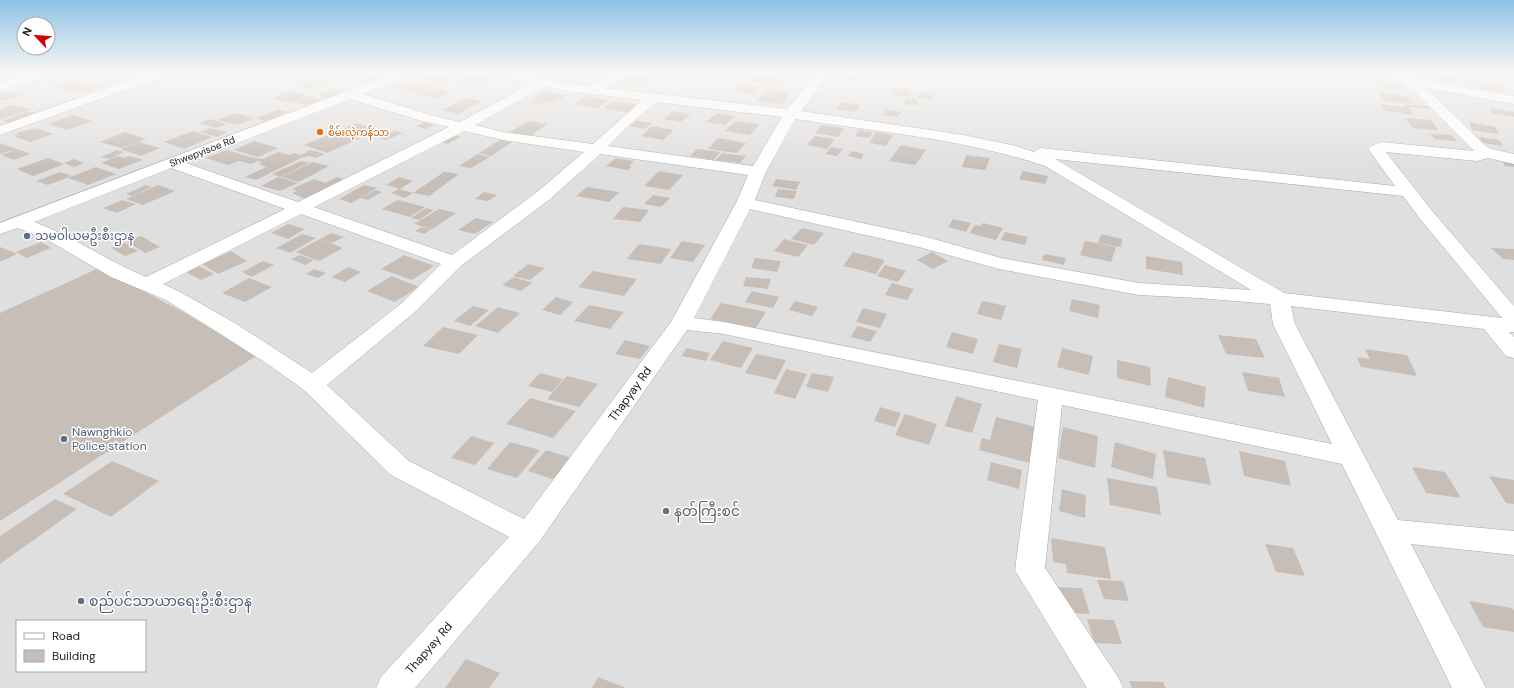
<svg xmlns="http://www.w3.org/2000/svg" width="1514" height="688" font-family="'DM Sans','Noto Sans Myanmar',sans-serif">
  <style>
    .residential { fill: #e0dfdf; fill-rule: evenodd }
    .building { fill: #c7beb7 }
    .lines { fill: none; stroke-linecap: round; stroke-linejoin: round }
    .minor-casing { stroke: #a9a9a9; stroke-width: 1 }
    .minor { fill: #fff; fill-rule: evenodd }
    .food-dot { fill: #e8710a; stroke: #fff; stroke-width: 1.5 }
    .service-dot { fill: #5c6f8a; stroke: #fff; stroke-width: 1.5 }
    .worship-dot { fill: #6b7280; stroke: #fff; stroke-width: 1.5 }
    .labels { text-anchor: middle; stroke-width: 3; stroke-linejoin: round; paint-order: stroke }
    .far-food-label { font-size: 10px; fill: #c56008; stroke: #fff; text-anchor: start }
    .far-street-label { font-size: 10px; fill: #222; stroke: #fff }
    .service-label { font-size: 12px; fill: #4e5e75; stroke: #fff; text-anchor: start }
    .street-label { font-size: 12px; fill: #222; stroke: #fff }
    .near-worship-label { font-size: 14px; fill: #5b616d; stroke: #fff; text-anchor: start }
    .near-service-label { font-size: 14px; fill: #4e5e75; stroke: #fff; text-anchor: start }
  </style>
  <rect width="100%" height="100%" fill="#f2eee8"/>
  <path class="residential" d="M0,73H1514V688H0ZM17,621H145V671H17Z"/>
  <path class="building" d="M355,73H377L360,79L349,75Z
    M427,73H439L452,76L437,83L419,79L422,78L418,77Z
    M667,73L679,75L673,79L661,77Z
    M725,73H743L739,76Z
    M849,73H854L863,74L859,80L845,79Z
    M377,74L386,76L377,80L367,78Z
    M631,75L649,78L637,86L624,84L626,82H621Z
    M1438,75L1456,78L1458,84L1440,81Z
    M473,76L488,79L474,85L459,82Z
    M758,76L782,80L775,86L751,82Z
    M319,79L328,83L308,89L299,84Z
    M66,81L72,83L78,81L101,87L81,93L58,88L61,87L54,85Z
    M1380,81L1400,83L1405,89L1385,87Z
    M411,82L431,87L417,93L396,88Z
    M1477,82L1501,85L1503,91L1479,88Z
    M742,85L761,87L754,94L734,92Z
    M433,88L452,92L439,98L418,94Z
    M895,88L912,91L909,97L891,94Z
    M334,89L344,91L328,98L318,96Z
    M767,89L791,92L781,104L757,101Z
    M3,91L22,95L4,101L0,100V92Z
    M288,91L309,96L291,103L271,99Z
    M545,91L566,96L553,103L531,98Z
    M921,92L935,94L931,100L917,98Z
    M1379,93L1406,96L1412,103L1384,101Z
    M586,96L609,100L598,108L574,104Z
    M310,97L321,100L308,105L296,102Z
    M466,98L482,101L458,114L442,110Z
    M905,98L918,99V105H905Z
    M536,100L546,102L541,105L530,103Z
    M614,101L639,105L628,113L603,108Z
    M842,102L861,105L855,112L836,109Z
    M1380,104L1406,107L1404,104L1429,106L1431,109L1409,107L1414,115L1385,111Z
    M13,105L31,109L0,120V109Z
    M1490,108L1514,112V117L1491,113Z
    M886,109L902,112L897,117L882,115Z
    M278,110L287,112L266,121L256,118Z
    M28,111L41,115L14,124L2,121Z
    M673,111L691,114L681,122L663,119Z
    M235,113L255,118L238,125L217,120Z
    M717,113L735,116L725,125L706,122Z
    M73,115L92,121L67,130L48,124Z
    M1405,118L1431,120L1439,130L1413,128Z
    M210,119L226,124L216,128L199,123Z
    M528,121L547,124L530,136L510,132Z
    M637,121L652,123L645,129L630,126Z
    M736,121L760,124L750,135L725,131Z
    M426,122L434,125L425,129L416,126Z
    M1469,122L1496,127L1499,134L1472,130Z
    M357,123L379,130L327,153L304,145Z
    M822,125L844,128L838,137L815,133Z
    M652,126L674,130L663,140L641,136Z
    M36,128L53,134L30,142L13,136L19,134L15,133Z
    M210,128L227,132L217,137L200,132Z
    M859,130L873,132L869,138L855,136Z
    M193,131L212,137L184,149L164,142Z
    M395,131L403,133L386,140L378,138Z
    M125,132L146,139L122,148L100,142Z
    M876,132L893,135L886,146L869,143Z
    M1430,134L1452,135L1457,141L1435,139Z
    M453,135L461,137L447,144L440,142Z
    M815,136L835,139L827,149L807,145Z
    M1479,137L1499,140L1503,146L1482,143Z
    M718,138L746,143L737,153L708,149Z
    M500,140L512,142L491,156L479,153Z
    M254,141L278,148L258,157L234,150Z
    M139,142L160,148L141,156L121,149Z
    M0,143L17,149L0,154Z
    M901,145L926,150L915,165L889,161Z
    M831,147L843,149L837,156L825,154Z
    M18,149L30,154L14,160L1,155Z
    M697,149L720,152L714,160L690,156Z
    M117,150L124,152L109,159L101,157Z
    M227,150L250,157L263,159L251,164L239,161L228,165L206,158Z
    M310,150L325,154L316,158L309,156L301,158L256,180L245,177L266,167L275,170L258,164L262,163L258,161L279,152L289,155L294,153L301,155Z
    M852,151L864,154L861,159L848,156Z
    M722,153L746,156L740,163L716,160Z
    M478,154L490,157L471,168L459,166Z
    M966,155L990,158L985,170L962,167Z
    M118,156L124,158L129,156L143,160L119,169L101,163Z
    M48,158L64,164L33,176L17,169Z
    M616,158L634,161L629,166L632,167L627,170L606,166Z
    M74,159L84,163L74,167L64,163Z
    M301,161L309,163L280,177L272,174Z
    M1502,161L1514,163V167L1505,166Z
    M313,162L329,166L299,182L281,177Z
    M96,167L116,174L88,185L68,178Z
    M659,171L683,175L669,190L644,186Z
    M1023,171L1048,176L1045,184L1019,179Z
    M60,172L72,176L48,185L36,181Z
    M444,172L459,174L429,196L413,193Z
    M278,177L298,183L280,191L261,186Z
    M337,177L349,181L337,187L325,183Z
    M399,177L413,181L400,189L386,185Z
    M314,179L336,187L305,199L292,193L297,191L292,189Z
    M776,179L800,182L796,190L772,186Z
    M146,185L151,187L132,196L126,194Z
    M158,185L175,191L143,205L126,199Z
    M364,185L377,188L352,203L339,199Z
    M587,187L619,192L609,202L576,196Z
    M399,189L413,193L405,198L391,193Z
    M778,189L797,191L794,199L775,197Z
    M376,190L382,192L368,200L361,198Z
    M484,192L497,195L488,201L475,199Z
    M653,195L670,198L661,207L644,204Z
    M122,200L136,204L117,213L103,208Z
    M398,200L425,207L410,217L382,209Z
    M623,207L649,210L640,222L613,219Z
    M426,208L434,210L419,220L411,218Z
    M439,209L456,213L432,229L414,224Z
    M476,218L493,222L475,234L458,230Z
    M953,219L971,223L966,232L948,227Z
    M983,223L1003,228L996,240L969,233L975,225L981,226Z
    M288,224L305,229L288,239L271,233Z
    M422,227L431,229L424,234L415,231Z
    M802,228L824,233L814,245L791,239Z
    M1005,232L1028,237L1025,245L1001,240Z
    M332,233L344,237L332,243L320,239Z
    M302,234L316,238L290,253L276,248Z
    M1101,234L1122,239L1121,247L1098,243Z
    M141,236L160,247L145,253L127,242Z
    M320,239L343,248L319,261L296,252Z
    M784,239L808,245L798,257L774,251Z
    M682,241L705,245L693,262L670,258Z
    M1085,241L1116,247L1111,262L1080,255Z
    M41,242L51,248L27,258L16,252Z
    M125,243L138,251L125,256L111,248Z
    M639,244L671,249L661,264L627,259Z
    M0,247L17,254L0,262Z
    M1491,248L1514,249V260L1503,259Z
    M231,251L247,261L218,274L202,264Z
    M853,252L885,260L876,274L843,266Z
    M932,252L948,261L933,269L917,260Z
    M1044,254L1066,258L1064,265L1042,260Z
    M300,255L314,260L305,265L291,259Z
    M404,255L434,266L412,280L381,269Z
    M1146,256L1182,262L1183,275L1146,269Z
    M755,258L781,261L777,272L751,268Z
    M263,261L274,265L252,277L242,272Z
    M528,264L545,268L530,280L513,276Z
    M885,265L906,271L898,282L877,276Z
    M199,266L214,274L201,280L186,272Z
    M348,267L361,272L345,282L332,277Z
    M99,268L185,313L256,356L0,521V313Z
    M314,269L326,273L318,278L306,274Z
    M593,271L637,279L624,296L578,287Z
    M392,276L419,287L395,302L367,291Z
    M514,277L532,283L521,291L502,285Z
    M746,277L771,279L768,289L743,286Z
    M249,278L272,287L245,302L222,293Z
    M892,283L914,289L907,300L885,295Z
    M752,291L779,297L773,308L745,302Z
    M556,297L573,302L560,315L542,310Z
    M1072,299L1100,305L1098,318L1069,311Z
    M795,301L818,307L812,316L789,310Z
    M982,301L1006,306L1001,320L977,314Z
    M721,303L766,312L756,328L710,319Z
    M589,305L624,312L610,329L574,321Z
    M473,306L489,310L470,326L454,321Z
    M498,307L520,313L498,333L475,326Z
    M863,308L887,314L880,328L856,322Z
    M857,326L877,331L870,342L851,337Z
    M443,327L478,335L459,354L423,346Z
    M952,332L978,339L973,354L946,347Z
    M1218,335L1256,339L1265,358L1226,354Z
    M625,340L650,346L640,359L615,354Z
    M723,341L753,348L741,368L710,360Z
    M999,344L1022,349L1017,368L993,362Z
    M686,348L710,353L706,361L682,356Z
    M1062,348L1093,356L1089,375L1057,367Z
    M1365,349L1407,355L1417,376L1361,367L1357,357L1370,359Z
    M756,354L786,360L776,380L745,373Z
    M1117,360L1150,367L1151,386L1117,378Z
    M786,369L807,374L795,399L774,393Z
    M1242,372L1279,378L1285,397L1248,391Z
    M540,373L563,379L552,392L528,386Z
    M812,373L834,377L828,392L806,387Z
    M567,376L598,384L579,407L547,399Z
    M1168,377L1206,387L1204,408L1165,397Z
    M956,396L982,404L972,433L945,426Z
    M530,398L576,411L553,438L506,424Z
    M880,407L901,413L895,427L874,421Z
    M905,414L937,424L929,445L895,435Z
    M996,417L1036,427L1030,463L979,450L982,438L990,440Z
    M1063,427L1098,436L1095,468L1058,458Z
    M471,436L494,443L475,465L451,458Z
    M510,442L540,450L517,478L487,469Z
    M1115,442L1156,454L1153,479L1111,467Z
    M546,450L575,459L558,481L528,471Z
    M1163,450L1205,458L1211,485L1167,477Z
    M1239,451L1285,461L1291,486L1244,476Z
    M112,461L159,481L111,517L63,494Z
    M991,462L1022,470L1019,489L987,480Z
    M1412,467L1445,472L1461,498L1426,493Z
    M1489,476L1514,480V504L1506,503Z
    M1107,478L1157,487L1161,515L1110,505Z
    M1062,489L1086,495L1085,518L1059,511Z
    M55,499L77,509L0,564V536Z
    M1051,538L1105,547L1111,579L1067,573L1066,564L1053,562Z
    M1265,544L1293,548L1305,576L1276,572Z
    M1097,580L1123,581L1129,601L1104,599Z
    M1049,587L1082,588L1090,614L1056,612Z
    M1469,601L1512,608L1514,611V632L1483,627Z
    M1087,619L1114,620L1122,644L1094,643Z
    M466,659L500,673L489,688H445Z
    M598,677L626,688H592Z
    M1129,681L1163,682L1166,688H1132Z"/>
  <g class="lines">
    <defs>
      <path id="minor" d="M30,73H48L46,76L0,91V83Z
        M148,73H166L164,76L0,135V126Z
        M394,73H411L409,76L363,94L431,115L460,122L532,83L499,76L497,73H520L565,83L589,86L613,73H628L626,76L605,88L787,109L818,73H831L801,111L964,135L1016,146L1034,152L1036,150L1041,148L1395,186L1368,149L1371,146L1381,142L1474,151L1407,84L1383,76L1381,73H1400L1414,78L1514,96V104L1426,88L1486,146L1492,149L1514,154V164L1488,158L1477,161L1386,152L1433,212L1514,306V332H1509L1514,337V358L1506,356L1484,329L1291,306L1295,324L1398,520L1514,531V555L1411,544L1486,688H1452L1342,464L1062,405L1045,568L1118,677L1123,688H1087L1015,570L1038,400L724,334L687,330L539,542L415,688H376L381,677L509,537L391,475L304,390L269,365L219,333L166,300L111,277L44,238L18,228L0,234V223ZM545,86L565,91L642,100L593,144L503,132L475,125ZM350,99L422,121L449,127L298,202L186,163ZM656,102L782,117L753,166L608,146L636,119ZM795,119C879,132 965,139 1045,166L1251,290L1139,283L1001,258L923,236L755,200L766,172ZM464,131L503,140L584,152L537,192L452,255L314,207ZM600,154L748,175L736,203L671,322L524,519L409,461L327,385L416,311L461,266L549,200ZM1055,159L1403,196L1421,220L1502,318L1284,293ZM171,168L285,209L146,277C107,261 73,236 34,222ZM750,209L919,247L999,269L1139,295L1199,298L1270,304L1273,324L1332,444L724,322L694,318ZM301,214L441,264L402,303L312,373L235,323L180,292L163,284Z"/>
    </defs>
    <use href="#minor" class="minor-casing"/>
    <use href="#minor" class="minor"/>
  </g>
  <linearGradient id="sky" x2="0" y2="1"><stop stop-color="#8ec2e5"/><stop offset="0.43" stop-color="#f9f7f5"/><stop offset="1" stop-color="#f9f7f5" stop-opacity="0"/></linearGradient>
  <rect width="1514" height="169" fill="url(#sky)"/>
  <circle class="food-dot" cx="320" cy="132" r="4"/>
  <g class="service-dot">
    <circle cx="27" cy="236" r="4"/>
    <circle cx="64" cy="439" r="4"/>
    <circle cx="81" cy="601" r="4"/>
  </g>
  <circle class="worship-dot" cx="666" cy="511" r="4"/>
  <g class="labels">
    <g class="far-food-label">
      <text x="328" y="136">စိမ်းလဲ့ကန်သာ</text>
    </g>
    <g class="far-street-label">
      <text transform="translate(202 151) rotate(-21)" y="4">Shwepyisoe Rd</text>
    </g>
    <g class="service-label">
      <text x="35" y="240">သမဝါယမဦးစီးဌာန</text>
      <text x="72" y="436">Nawnghkio<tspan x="72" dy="14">Police station</tspan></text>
    </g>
    <g class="street-label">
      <text transform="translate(630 394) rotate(-54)" y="4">Thapyay Rd</text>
      <text transform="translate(429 648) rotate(-49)" y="4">Thapyay Rd</text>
    </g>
    <g class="near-worship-label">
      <text x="674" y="516">နတ်ကြီးစင်</text>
    </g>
    <g class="near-service-label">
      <text x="89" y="606">စည်ပင်သာယာရေးဦးစီးဌာန</text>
    </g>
  </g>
  <rect x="16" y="620" width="130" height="52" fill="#ffffff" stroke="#a7a7a7"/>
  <rect x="24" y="633" width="20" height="6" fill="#ffffff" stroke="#a7a7a7"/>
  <text x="52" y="640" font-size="12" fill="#222222">Road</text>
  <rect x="24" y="650" width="20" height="12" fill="#c7beb7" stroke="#a7a7a7"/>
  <text x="52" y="660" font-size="12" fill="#222222">Building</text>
  <g transform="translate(36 36) rotate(296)"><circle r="19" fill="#ffffff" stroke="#a7a7a7"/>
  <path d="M0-3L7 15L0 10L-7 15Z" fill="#d3000c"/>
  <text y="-6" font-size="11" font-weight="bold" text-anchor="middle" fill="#222222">N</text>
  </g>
</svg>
